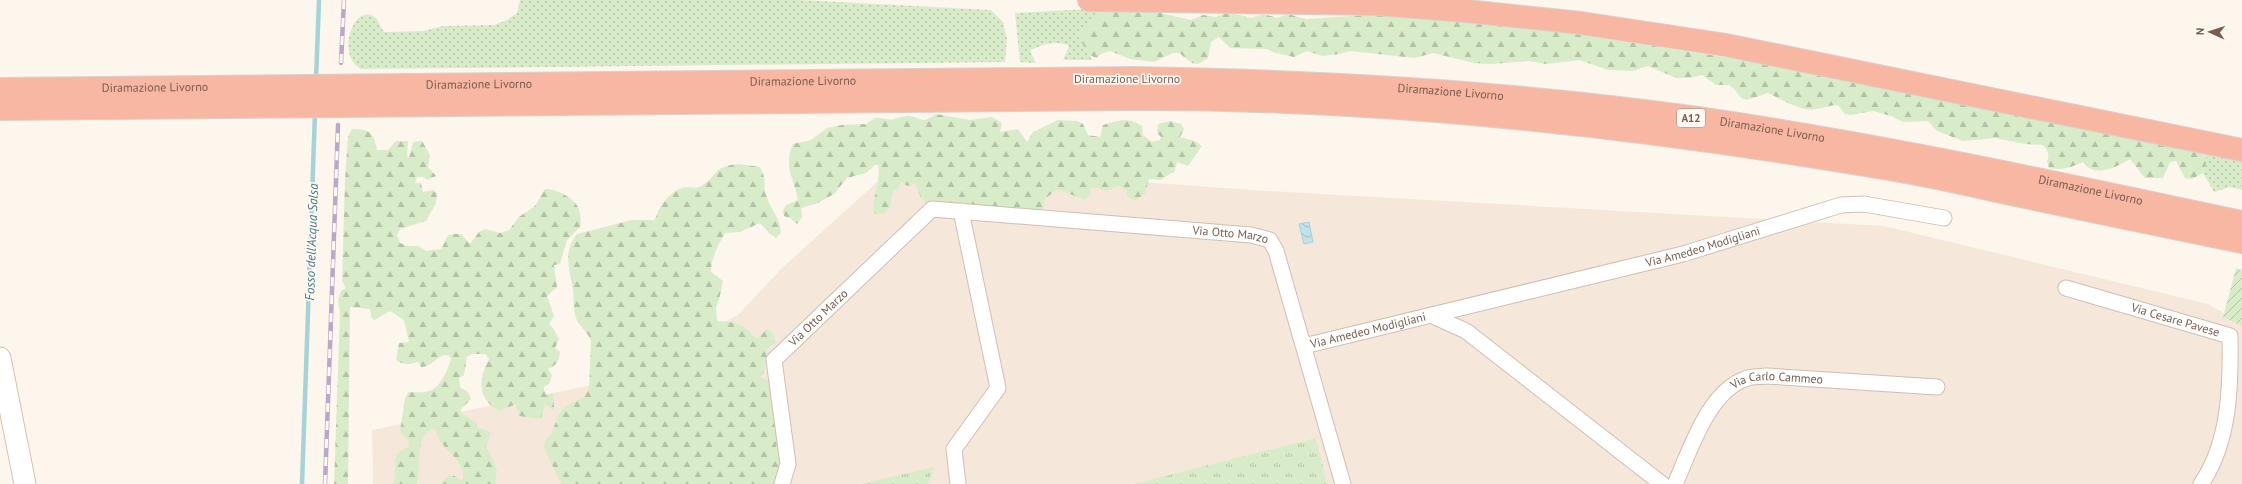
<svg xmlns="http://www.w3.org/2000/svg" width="2242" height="484" font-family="'PT Sans',sans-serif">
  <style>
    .residential { fill: #f5e8da }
    .grass { fill: url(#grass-dots) }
    .forest { fill: url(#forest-firs) }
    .park { fill: url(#park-tufts) }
    .garden { fill: url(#garden-furrows) }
    .water { fill: url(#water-waves); stroke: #a5d3da }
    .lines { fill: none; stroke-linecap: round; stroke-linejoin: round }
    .stream { stroke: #a5d3da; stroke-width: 4.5 }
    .street-casing { stroke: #d1beb0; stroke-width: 17 }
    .secondary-casing { stroke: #d6c0b0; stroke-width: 23 }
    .highway-casing { stroke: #dad1cd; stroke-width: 24 }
    .street { stroke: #fff; stroke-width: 15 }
    .secondary { stroke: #fff; stroke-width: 21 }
    .highway { stroke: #f7b7a3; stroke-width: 22 }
    .rail-casing { stroke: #b9a8c9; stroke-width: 4.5 }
    .rail { stroke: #fffaf3; stroke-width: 3; stroke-dasharray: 9; stroke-linecap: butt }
    .highway-bridge-casing { stroke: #dad1cd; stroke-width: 24; stroke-linecap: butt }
    .highway-bridge { stroke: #f7b7a3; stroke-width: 22 }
    .labels { text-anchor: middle; stroke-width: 3.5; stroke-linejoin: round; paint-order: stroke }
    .shield { fill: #fffaf3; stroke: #a28b7f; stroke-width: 1 }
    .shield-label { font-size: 11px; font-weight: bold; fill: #7a5c4d }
    .street-label { font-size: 12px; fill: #7a5c4d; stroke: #fffaf3 }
    .water-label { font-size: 13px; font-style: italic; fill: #437c86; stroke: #fffaf3 }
  </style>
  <defs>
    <pattern id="grass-dots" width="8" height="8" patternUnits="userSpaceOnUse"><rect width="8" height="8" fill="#d8ecc9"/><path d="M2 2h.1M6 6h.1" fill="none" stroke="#b4c2a5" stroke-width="1.8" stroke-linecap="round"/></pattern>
    <pattern id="forest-firs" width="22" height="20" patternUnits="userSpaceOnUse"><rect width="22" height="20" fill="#d8ecc9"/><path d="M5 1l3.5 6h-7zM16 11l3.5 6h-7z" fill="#b4c2a5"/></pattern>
    <pattern id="park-tufts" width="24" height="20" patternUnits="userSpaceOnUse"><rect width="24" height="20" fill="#d8ecc9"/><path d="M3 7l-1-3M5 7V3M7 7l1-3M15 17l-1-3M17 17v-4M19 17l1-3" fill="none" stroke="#b4c2a5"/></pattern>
    <pattern id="garden-furrows" width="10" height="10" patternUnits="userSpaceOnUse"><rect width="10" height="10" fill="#d8ecc9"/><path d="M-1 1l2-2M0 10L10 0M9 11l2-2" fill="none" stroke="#b4c2a5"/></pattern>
    <pattern id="water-waves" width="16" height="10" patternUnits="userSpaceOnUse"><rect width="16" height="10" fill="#bfe3e8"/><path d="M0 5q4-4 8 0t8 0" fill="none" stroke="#a0bbbe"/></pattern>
  </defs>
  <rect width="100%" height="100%" fill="#fdf6ec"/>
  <path class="residential" d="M897,164L1252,190L1884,226L2208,304L2242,323V484H373L372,430L607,382L738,315L782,268Z"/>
  <path class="grass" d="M520,0H800L991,10L1003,22L1007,39L1005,62L361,69C335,56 354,0 376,18C379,22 381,28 384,32H387L424,31L443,26L494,25L507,20L517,13Z
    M1107,8L1077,34L1092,60H1063L1069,46C1059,40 1040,44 1030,51L1036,63L1020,62L1015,13Z
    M2203,152L2242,160V190L2230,187L2214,192L2203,173L2207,160Z"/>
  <path class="forest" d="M1107,8L1148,10L1191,20L1203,15L1216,17L1228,12L1251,18L1264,14L1277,18L1288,14L1306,19L1367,15L1526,26L1781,66L2203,152L2207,160L2203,173L2192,179L2185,178L2176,161L2170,162L2163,178H2145L2130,159C2116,167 2095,179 2083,162C2071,167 2062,171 2049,168L2047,161C2050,154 2048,151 2043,145L2025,144L1995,138L1963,141L1937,131L1928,121L1903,122L1891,116L1873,111L1851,115L1845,114L1838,105C1830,105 1824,108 1816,109C1801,112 1781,99 1768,93L1747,100L1741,98L1734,89L1729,85H1716L1702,75L1690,78H1676L1648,66L1632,71L1608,70L1580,60L1546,64L1529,61L1492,64L1474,63L1433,53L1415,58L1350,51L1339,54L1322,56L1307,51L1294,57L1275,53L1267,49L1230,48L1219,37L1211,42L1208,58L1198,64L1192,63L1179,53H1173L1154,62L1130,59L1110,51L1101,54L1097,58L1089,55L1077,34Z
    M936,114L970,120L992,117L1002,123L1000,132L1018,129L1027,142L1033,132L1058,120L1077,121L1083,124L1088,135L1100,137L1103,125C1118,120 1129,117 1142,126L1143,135L1152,142L1160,140L1161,137L1157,133L1158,124L1170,121L1181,124L1184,129L1180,137L1195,141L1202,146L1188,166L1177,162L1174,173H1171L1161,180L1149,179L1145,194L1135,200L1127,196L1126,190L1119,186L1108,191L1093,187L1090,189V195L1085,199C1075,198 1068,191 1056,190L1045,199L1043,208L1034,215L943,202C925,207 921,201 915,183L908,186L902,183L901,181L899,188L893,190L890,207L883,214H875C870,202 882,178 878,165H875L866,173L847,178L834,194L818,203L801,208L802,217L797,224L790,218L784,216L783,210L786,205L798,200C794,177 783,168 793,144L811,140L827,128L842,125L866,124L875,118C881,117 888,121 894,119C900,118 904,115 910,116C925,119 920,124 936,114Z
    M352,129C370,129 374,133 377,150H388L396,141H408L407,156L409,158L413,142L422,141L430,155L428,167L436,176L428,180L423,177H417L415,183H421L423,192L433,190L437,194L436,203L426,221L400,229L397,235L400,243L408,246H418L426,251L441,249C449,238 442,233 461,234L470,244L479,232L485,229L500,233L509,230L519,217L535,206L545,189C555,188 574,198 578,207C581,214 581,220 580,227L567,240L560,264L554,265L557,287L547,296L554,316L549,324L553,328L559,339L555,348L560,352C559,361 557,365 548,369L552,375L549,384L544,387V390L546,395L552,393L554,396V408L552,410L545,403L541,419L519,416L516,404L499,411C477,398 478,380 489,359L485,354H472L467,357L464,375L459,378L460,387L468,392L471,399L461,409V413L476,422L478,428L487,430L491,434L486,446C487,448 496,466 497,469L495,484H440L449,475L455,476L460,480L463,479C465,462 449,454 441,442C438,438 437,432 434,428C413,437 422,467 417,484H394L396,454L409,446L408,440L400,432L405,398L409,392C416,392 423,393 429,391C440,389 449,368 451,358L448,355C436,355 433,367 421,367L418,362C410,365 402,365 396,360L399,343L409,342L404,320L390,311L375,320L372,319L370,309L350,307L348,484H334L340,314L338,300L341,291L346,288L342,281L345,180L348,137Z
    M739,164L760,167C767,180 763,184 766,195C770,209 780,216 781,233L776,238L770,234L760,223L740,232L725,233C718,246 711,257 711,272L723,281L719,300L716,307L717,321C736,322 742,322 755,338H759L766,329C773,330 775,336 775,342L767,349L764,372L760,377L778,385L781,431L776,447L778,449L788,453L778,484H561L544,448L545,440L551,434L560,412L565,407L585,396L589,389L591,341C588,331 579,327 576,318C573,309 574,299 573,290C570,270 562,252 577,234L632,220H655C659,206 670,190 686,187C691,187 696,189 701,186C720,175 710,167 739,164Z"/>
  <path class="park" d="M1316,438L1327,484H1134Z
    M934,467L928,484H860Z"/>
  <path class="garden" d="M2236,268L2242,270V326L2223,317Z"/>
  <path class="water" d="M1309,222L1313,242L1304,244L1299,224Z"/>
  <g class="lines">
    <path class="stream" d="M316,80L319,0
      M302,484L315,112"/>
    <defs>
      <g id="street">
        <path id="s1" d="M2066,288L2230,336C2231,384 2230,442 2201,484"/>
        <path d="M1433,316L1466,331L1662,484"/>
        <path id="s2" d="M1304,346L1683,254L1841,205L1864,204L1944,218"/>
        <path id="s3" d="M782,484L788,464L774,360L932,209L1251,235L1270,240L1276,251L1343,484"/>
        <path d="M958,484L954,449L998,388L961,211"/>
        <path id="s4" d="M1675,484C1690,451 1708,392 1745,379C1751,376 1760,377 1767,376L1937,387"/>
      </g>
      <path id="secondary" d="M0,358L25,484"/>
      <g id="highway">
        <path d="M1089,0L1377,4L1466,11L1581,23L1726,45L2242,150"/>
        <path id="s5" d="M1132,78C1316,81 1500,91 1683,116C1871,142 2056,183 2242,222"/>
        <path d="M1132,99C1386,98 1639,126 1889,169C1931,176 1974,186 2016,195C2091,211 2167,227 2242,242"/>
      </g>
    </defs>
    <use href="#street" class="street-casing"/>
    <use href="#secondary" class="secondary-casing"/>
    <use href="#highway" class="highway-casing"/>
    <use href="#street" class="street"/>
    <use href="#secondary" class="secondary"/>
    <use href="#highway" class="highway"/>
    <defs>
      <path id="rail" d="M341,63L344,0
        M325,484L338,125"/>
    </defs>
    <use href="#rail" class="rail-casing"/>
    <use href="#rail" class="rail"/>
    <defs>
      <g id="highway-bridge">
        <path id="s6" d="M0,89L1132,78"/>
        <path d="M0,109L1132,99"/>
      </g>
    </defs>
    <use href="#highway-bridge" class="highway-bridge-casing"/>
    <use href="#highway-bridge" class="highway-bridge"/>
  </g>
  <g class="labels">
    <rect class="shield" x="1677" y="109" width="28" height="18" rx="3"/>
    <g class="shield-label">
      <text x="1691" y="122">A12</text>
    </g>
    <g class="street-label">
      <text x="1127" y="83">Diramazione Livorno</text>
      <text dy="4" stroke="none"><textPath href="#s6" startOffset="803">Diramazione Livorno</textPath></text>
      <text dy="4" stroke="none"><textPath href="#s6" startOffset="479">Diramazione Livorno</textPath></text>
      <text dy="4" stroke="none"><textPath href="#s6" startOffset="155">Diramazione Livorno</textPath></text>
      <text dy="4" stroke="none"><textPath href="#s5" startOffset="319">Diramazione Livorno</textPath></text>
      <text dy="4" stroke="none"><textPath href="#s5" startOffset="643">Diramazione Livorno</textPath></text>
      <text dy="4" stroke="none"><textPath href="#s5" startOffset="967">Diramazione Livorno</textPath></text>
      <text dy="4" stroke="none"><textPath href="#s3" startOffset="644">Via Otto Marzo</textPath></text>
      <text dy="4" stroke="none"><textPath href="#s2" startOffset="411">Via Amedeo Modigliani</textPath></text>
      <text dy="4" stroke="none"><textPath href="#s3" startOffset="187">Via Otto Marzo</textPath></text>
      <text dy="4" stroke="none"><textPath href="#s1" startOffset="114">Via Cesare Pavese</textPath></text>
      <text dy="4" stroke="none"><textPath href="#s2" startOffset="66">Via Amedeo Modigliani</textPath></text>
      <text dy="4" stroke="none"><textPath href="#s4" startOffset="161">Via Carlo Cammeo</textPath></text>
    </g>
    <g class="water-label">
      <text transform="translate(311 242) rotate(-88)" y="5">Fosso dell'Acqua Salsa</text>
    </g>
  </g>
  <g transform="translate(2210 32) rotate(273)" stroke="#fffaf3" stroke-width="3" paint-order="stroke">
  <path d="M0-3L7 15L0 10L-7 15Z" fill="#7a5c4d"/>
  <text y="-6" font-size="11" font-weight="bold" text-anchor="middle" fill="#7a5c4d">N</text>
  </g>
</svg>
